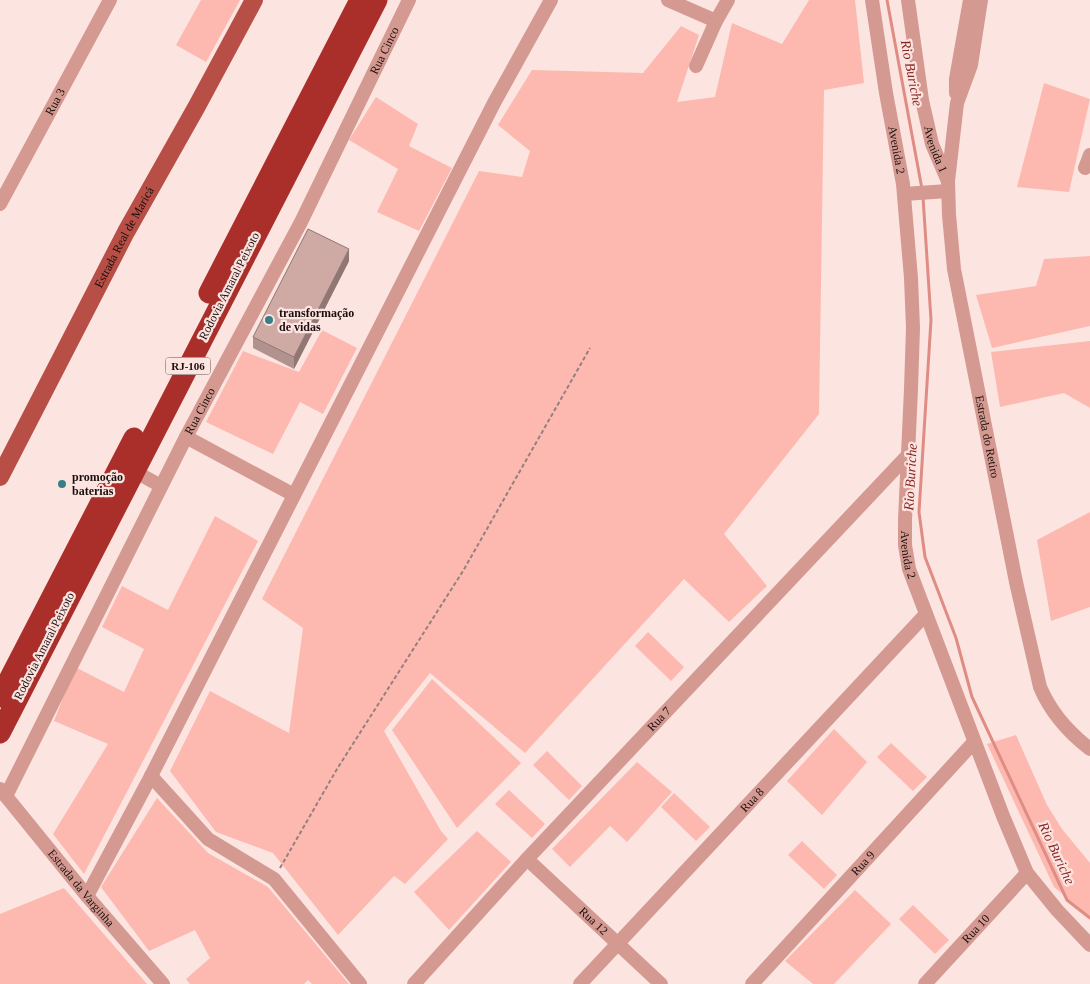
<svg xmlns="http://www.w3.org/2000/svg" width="1090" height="984" font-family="'Times New Roman',serif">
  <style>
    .green { fill: #fdb9b0 }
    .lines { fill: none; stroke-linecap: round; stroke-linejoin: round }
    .stream { stroke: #df8d84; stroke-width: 3 }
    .path { stroke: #93817e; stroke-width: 2; stroke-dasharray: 4 2.5; stroke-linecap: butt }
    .minor { stroke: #d49991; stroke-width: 14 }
    .major { stroke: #b74f46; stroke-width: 18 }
    .highway { stroke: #aa2e29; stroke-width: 21 }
    .wall { fill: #b2928e }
    .shaded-wall { fill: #917774 }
    .building { fill: #cfaaa5; stroke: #917774 }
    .poi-dot { fill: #387f89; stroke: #fce4e1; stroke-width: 2 }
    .labels { text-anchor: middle; stroke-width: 4.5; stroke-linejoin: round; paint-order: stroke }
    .shield { fill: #fce4e1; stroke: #5e4f4d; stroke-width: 1 }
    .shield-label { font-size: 11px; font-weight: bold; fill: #1b0f0d }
    .street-label { font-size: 12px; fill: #1b0f0d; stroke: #fce4e1 }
    .poi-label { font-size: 12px; font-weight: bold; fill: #1b0f0d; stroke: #fce4e1; text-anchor: start }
    .water-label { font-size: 14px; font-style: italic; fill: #872722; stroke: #fce4e1 }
  </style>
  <rect width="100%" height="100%" fill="#fce4e1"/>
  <path class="green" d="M201,0H240L206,62L176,45Z
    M809,0H855L864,83L824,90L819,414L724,534L767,586L729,622L684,579L525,753L430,673L384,731L441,831L448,839L405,884L394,876L338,935L273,853L216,832L170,771L210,691L289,733L303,628L262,599L479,171L522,177L530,151L498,125L532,70L643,73L681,26L699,35L677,102L715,97L732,23L782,44Z
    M1044,83L1090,99L1069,192L1017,187Z
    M376,97L418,124L409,146L452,168L419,231L377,212L398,169L349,140Z
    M1090,256V326L992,348L976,295L1036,286L1044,259Z
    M322,330L357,348L323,414L300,402L273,454L206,422L243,351L299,372Z
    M1090,341V408L1064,393L1000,407L991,352Z
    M1090,512V607L1051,621L1037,540Z
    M215,516L258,541L84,874L53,834L108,744L54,721L75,667L124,692L144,649L102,627L122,586L168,610Z
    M648,632L684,667L671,681L635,646Z
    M432,679L521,763L457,828L392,730Z
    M834,729L867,762L822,815L787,781Z
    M1016,735L1047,805L1062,829L1090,863V917L1054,887L987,744Z
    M891,743L927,777L913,791L877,757Z
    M547,751L582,786L569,800L533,765Z
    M637,762L672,792L627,842L610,826L570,867L552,849Z
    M509,790L545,824L532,838L495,804Z
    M674,793L710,827L696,841L661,807Z
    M157,798L208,853L268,887L349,984H312L308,980L304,984H190L186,979L210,958L195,930L149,951L101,887Z
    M477,831L511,862L449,930L414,892Z
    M802,841L837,875L824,889L788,855Z
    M64,888L147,984H0V914Z
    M855,890L891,924L834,984H813L785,961Z
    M913,905L949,940L935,954L899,919Z"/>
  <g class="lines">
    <path class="stream" d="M887,0L922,189
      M923,197L931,320L919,512L925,557L956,638L972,697L1067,900L1090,918"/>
    <path class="path" d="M280,868L337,769L463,571L590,348"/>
    <g class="minor">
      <path d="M668,0L716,21"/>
      <path id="s1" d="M872,0L886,93L903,184L911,278L913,328L911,389L905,520V545L909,569L1003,816L1027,873L1057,910L1090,945"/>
      <path id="s2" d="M908,0L922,100L932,144L947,179"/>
      <path id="s3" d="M981,0L971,65L957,103L948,181L949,215L954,269L1016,582L1040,687C1051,713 1068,732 1090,749"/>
      <path d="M696,66L716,21L728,0"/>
      <path d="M956,93V79L970,0"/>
      <path d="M1085,168L1090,155"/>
      <path d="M904,194L948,191"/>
      <path id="s4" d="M0,204L110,0"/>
      <path d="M186,437L294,495"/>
      <path d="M134,471L161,486"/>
      <path d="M151,776L208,839L274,879L360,984"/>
      <path id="s5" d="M0,789L87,896L163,984"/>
      <path id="s6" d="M6,796L186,437L301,222L409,0"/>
      <path id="s7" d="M527,859L661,984"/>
      <path d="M87,896L151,776L494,103L551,0"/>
      <path id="s8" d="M414,984L527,859L908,455"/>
      <path id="s9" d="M580,984L926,614"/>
      <path id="s10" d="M752,984L974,742"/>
      <path id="s11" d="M925,984L1027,873"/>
    </g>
    <path class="major" id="s12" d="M0,477L126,232L197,106L254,0"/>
    <path class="highway" d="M209,293L360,0
      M0,697L134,438
      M0,733L377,0"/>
  </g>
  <path class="wall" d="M349,261L294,369L253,348V337Z"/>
  <path class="shaded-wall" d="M349,249V261L294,369V357Z"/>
  <path class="building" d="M308,229L349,249L294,357L253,337Z"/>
  <g class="poi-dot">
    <circle cx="269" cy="320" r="5"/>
    <circle cx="62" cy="484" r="5"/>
  </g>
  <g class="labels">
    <rect class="shield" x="165.5" y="357.5" width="45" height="17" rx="4"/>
    <g class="shield-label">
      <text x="188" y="370">RJ-106</text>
    </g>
    <g class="street-label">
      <text dy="4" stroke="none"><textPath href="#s6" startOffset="836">Rua Cinco</textPath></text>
      <text dy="4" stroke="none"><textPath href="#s4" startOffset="116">Rua 3</textPath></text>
      <text dy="4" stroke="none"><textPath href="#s1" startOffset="152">Avenida 2</textPath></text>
      <text dy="4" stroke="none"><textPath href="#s2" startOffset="152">Avenida 1</textPath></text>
      <text dy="4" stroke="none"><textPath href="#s12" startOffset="270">Estrada Real de Maricá</textPath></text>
      <text transform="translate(229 286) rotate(-63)" y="4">Rodovia Amaral Peixoto</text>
      <text dy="4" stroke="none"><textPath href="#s6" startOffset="431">Rua Cinco</textPath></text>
      <text dy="4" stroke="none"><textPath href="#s3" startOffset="444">Estrada do Retiro</textPath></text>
      <text dy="4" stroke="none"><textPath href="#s1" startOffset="558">Avenida 2</textPath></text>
      <text transform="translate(44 646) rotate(-63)" y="4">Rodovia Amaral Peixoto</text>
      <text dy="4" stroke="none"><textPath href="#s8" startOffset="361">Rua 7</textPath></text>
      <text dy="4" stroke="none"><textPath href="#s9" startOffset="252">Rua 8</textPath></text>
      <text dy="4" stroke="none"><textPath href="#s10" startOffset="164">Rua 9</textPath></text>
      <text dy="4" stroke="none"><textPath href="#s5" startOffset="128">Estrada da Varginha</textPath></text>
      <text dy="4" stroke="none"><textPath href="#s7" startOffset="91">Rua 12</textPath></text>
      <text dy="4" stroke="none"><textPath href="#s11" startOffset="75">Rua 10</textPath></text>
    </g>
    <g class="poi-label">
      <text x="279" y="317">transformação<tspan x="279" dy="14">de vidas</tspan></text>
      <text x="72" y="481">promoção<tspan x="72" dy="14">baterias</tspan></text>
    </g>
    <g class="water-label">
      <text transform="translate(912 73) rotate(79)" y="5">Rio Buriche</text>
      <text transform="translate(910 477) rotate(-87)" y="5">Rio Buriche</text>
      <text transform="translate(1057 853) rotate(65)" y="5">Rio Buriche</text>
    </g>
  </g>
</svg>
